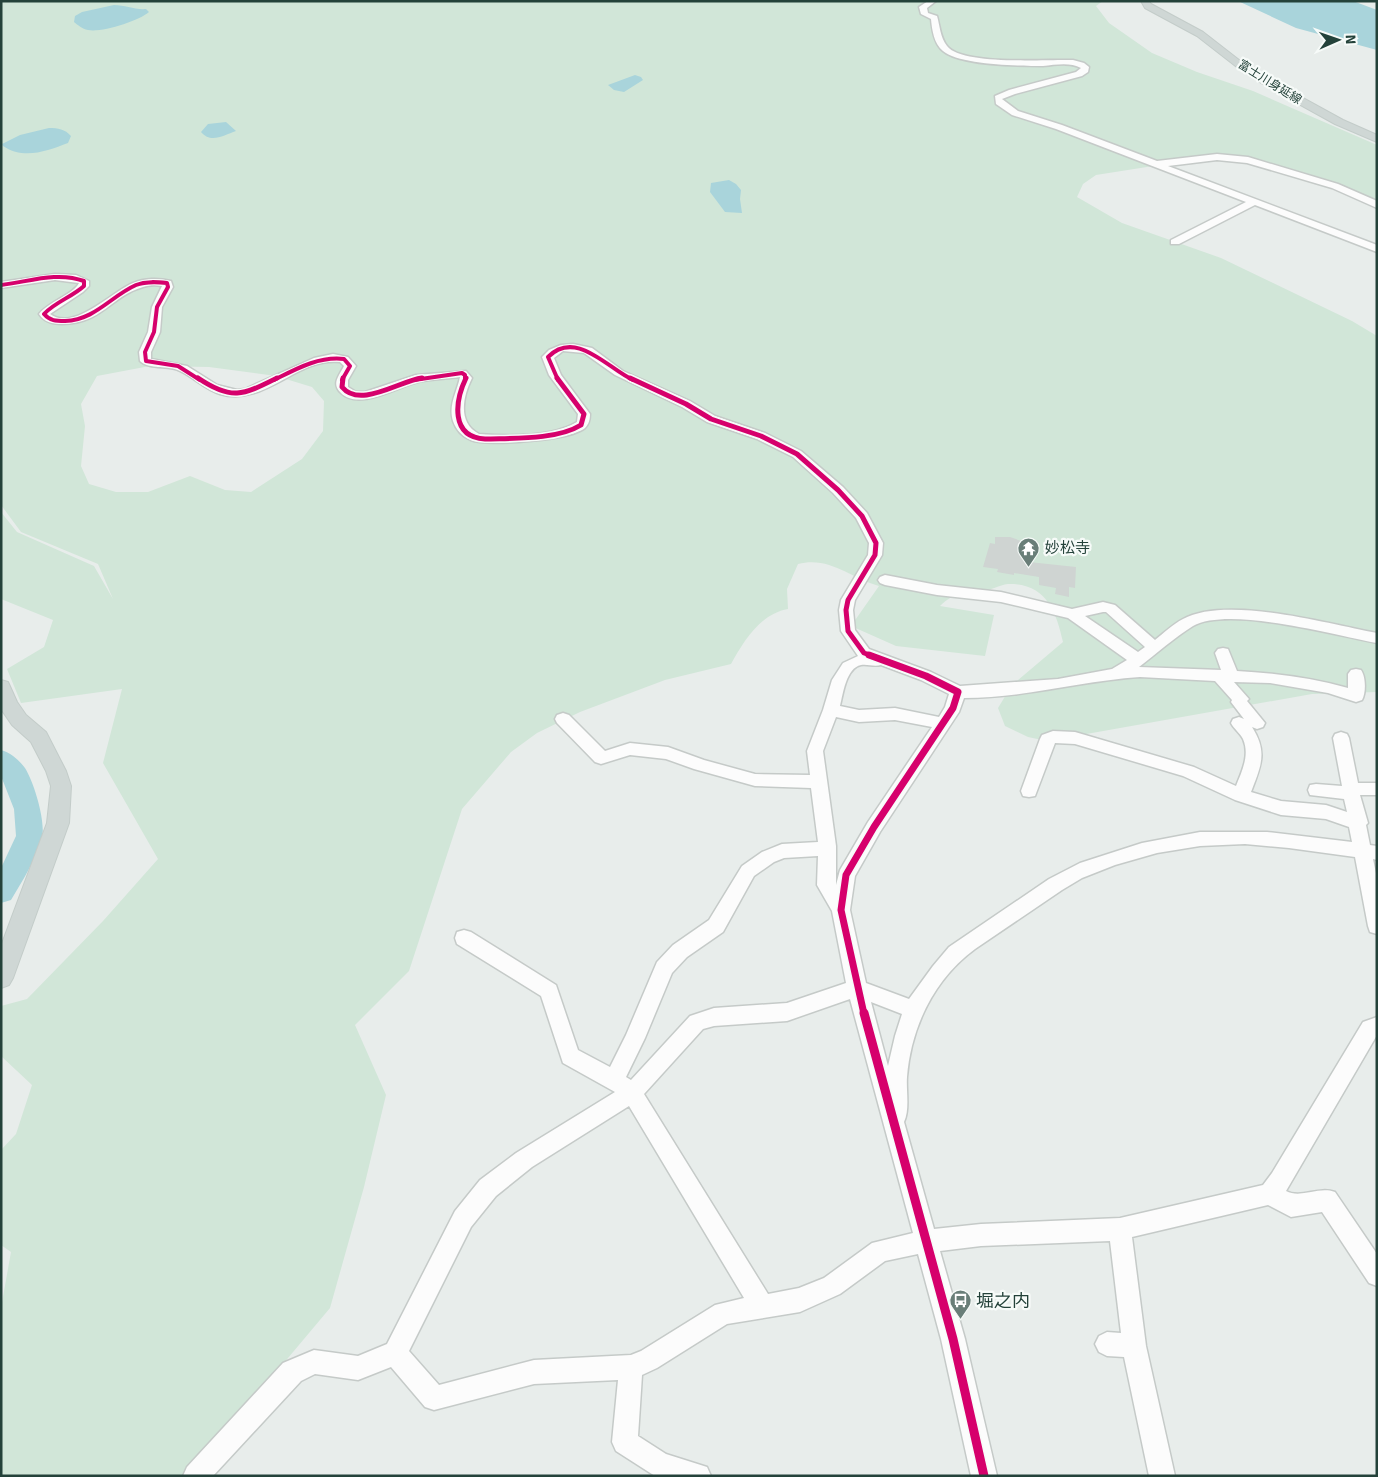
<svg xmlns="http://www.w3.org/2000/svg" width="1378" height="1477" font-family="Signika,'Noto Sans JP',sans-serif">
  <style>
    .green { fill: #d1e6d8; fill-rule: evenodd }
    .water { fill: #a9d4db }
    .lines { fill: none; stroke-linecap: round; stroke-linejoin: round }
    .river { fill: #a9d4db; fill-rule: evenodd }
    .building { fill: #cfd4d2 }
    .minor-casing { stroke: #c5cac8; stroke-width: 3 }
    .major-casing { stroke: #c3ccc9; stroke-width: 2 }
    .minor { fill: #fcfcfc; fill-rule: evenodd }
    .major { fill: #cfd7d5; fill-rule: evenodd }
    .cycleway-far3-casing { stroke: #f7fbf9; stroke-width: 5.5 }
    .cycleway-far2-casing { stroke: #f7fbf9; stroke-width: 8 }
    .cycleway-far1-casing { stroke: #f7fbf9; stroke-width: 10 }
    .cycleway-casing { stroke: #f7fbf9; stroke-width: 12 }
    .cycleway-far3 { stroke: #d6006c; stroke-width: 4 }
    .cycleway-far2 { stroke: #d6006c; stroke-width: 5 }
    .cycleway-far1 { stroke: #d6006c; stroke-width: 7 }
    .cycleway { stroke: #d6006c; stroke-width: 9 }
    .labels { text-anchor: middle; stroke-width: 4.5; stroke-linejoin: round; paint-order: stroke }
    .far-street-label { font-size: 12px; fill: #24423a; stroke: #f7fbf9 }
    .poi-label { font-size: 15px; fill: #24423a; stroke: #f7fbf9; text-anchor: start }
    .near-poi-label { font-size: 18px; fill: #24423a; stroke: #f7fbf9; text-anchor: start }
  </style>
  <rect width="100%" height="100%" fill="#e8edeb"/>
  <path class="green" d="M1,1H1103L1096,6L1109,23L1152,53L1197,72L1253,91L1377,145V204L1337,187L1223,155L1096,175L1083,184L1077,197L1122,223L1221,258L1352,321L1377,336V692L1312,694L1047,741L1028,737L1005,726L998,708L1012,685L1063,642C1056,611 1046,583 1008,584C999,585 991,590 982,592C963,596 955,591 940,606L994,615L985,656L896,646L851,626L879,586C850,578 830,556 798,564L787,589L788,609C760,614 744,641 731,664L665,680L580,712L537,733L511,752L462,809L409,971L355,1025L386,1095L364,1187L330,1308L189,1476H1V1308L11,1252L1,1245V1150L16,1134L32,1085L1,1056V1006L27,999L103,921L158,859L103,763L122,689L21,703L7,669L44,647L53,620L1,599V512L17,532L94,566L113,599L98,564L21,532L1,505ZM150,366L209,367L276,376L312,387L324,401L323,431L302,459L251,492L225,490L190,476L148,492H116L89,484L81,466L85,426L81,404L97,376Z"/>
  <path class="water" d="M1238,1H1353L1377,10V50L1296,28Z
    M114,5C125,5 135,10 146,9L149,12C139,21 101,33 88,30C82,29 78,25 74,22L75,16L82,12Z
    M635,75L641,77L643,80L624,92L614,90L608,85Z
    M226,122L236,131C224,135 211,144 201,132L208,124Z
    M49,128C58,128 65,129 71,136L68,143C47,151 24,160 3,146L2,144L20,135Z
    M729,180L736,184L741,190L740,199L742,213L725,212L710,192L711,183Z"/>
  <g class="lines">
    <path class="river" d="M1,750C11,753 19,760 25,768C34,782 46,822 42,838C35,861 23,880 11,900L1,903V868L16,836L14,809L1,776Z"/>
  </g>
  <path class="building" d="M995,537H1010L1024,542V550L1030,551L1029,562L1076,567L1075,588L1069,587V597L1055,594L1056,588L1039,585V577L1014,573V575L997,572L998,569L983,567L990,543L995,544Z"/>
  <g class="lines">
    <defs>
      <path id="minor" d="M928,1H936L927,8L928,13L937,16C940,26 940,37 947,46C962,66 1048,59 1073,60L1084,63L1089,67L1088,72L1082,76L1015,94L1002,99L1018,111L1062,125L1157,161L1217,154L1248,157L1338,184L1377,201V208L1332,188L1247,163L1217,160L1168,166L1377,245V252L1255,205L1179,244H1171V240L1246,202L1056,129L1012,115L996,104L995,96L1009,90L1076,72L1081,68C1070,62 1055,65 1043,66C1021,66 959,65 943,51C934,44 932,30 931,19L921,14L919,7Z
        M55,274L76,275L89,281V286L83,292L50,314C74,332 111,292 133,283C144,278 159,278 171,281L173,287L162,307L160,332L151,352V359L187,366L217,385L237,390L245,389L314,358L333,354L348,357L356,366L348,380V387L356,392H365L416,375L466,371L472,378C463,396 457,423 479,434C506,436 553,437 577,422L578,414L549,375L542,357L549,350L561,345L573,344L592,348L623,371L690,401L715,416L765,433L801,451L843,487L867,513L883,543L882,555L855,600L853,610L855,630L869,649L931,672L960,686L1058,679L1112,669L1127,660L1068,618L1001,602L937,595L885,585L880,583L878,580L880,577L885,575L937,585L1001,592L1072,609L1103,602L1115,605L1155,640C1164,633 1173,624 1183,619C1227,595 1328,624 1377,633V643C1335,635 1229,606 1193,626C1175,637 1156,654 1139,667L1221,670L1215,653L1218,649L1223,648L1228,649L1237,671C1275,673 1312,678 1348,688V674L1351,670L1356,669L1361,670C1366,677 1366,693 1362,700L1356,702L1328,693L1270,683L1234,682L1249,699L1247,701L1265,723L1263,727L1257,729L1252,727C1268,752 1261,766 1251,792L1281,801L1326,805L1347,812L1344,799L1310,795L1308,790L1310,785L1316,784L1342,786L1333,738L1335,734L1341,732L1347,734L1349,738L1358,783H1377V795H1360L1368,823L1366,825L1370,845L1377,846V860L1373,859L1377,878V934L1370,932L1368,926L1355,857L1289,848L1245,844L1200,846L1157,853L1115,865L1082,878L1062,890L975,949C934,979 911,1027 907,1077C906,1091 910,1109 904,1122L934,1229L981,1224L1120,1218L1263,1185L1272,1173L1363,1022L1377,1017V1035L1286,1191C1301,1199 1318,1186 1335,1192L1377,1254V1286L1369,1283L1322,1212L1291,1217L1268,1205L1132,1237L1146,1346L1175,1476H1149L1124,1357L1107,1356L1099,1352L1095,1344L1099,1336L1107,1332L1121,1333L1110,1241L981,1246L940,1251L965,1339L997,1476H971L941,1339L918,1254L885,1261L840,1294L800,1312L727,1324L657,1368L642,1375L638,1436L666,1454L707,1467L711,1476H655L616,1451L612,1442L618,1380L534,1384L434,1410L425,1407L391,1367L358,1380L315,1374L301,1381L213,1476H183L187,1467L283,1363L314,1350L358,1356L387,1344L455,1211L480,1180L516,1153L615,1092L563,1063L541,996L457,944L455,938L457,932L464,930L471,932L556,985L578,1050L610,1067L626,1035L657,962L673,945L709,920L742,866L762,852L782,844L818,842L811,788L755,786L694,769L666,759L630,755L601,764L595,762L557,723L555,719L557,715L563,713L569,715L605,751L630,743L668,747L704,760L755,774L810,775L807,751L823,710L832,680L843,663L858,656L841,631L839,610L841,600L868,555L869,543L856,518L833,493L793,457L757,439L707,422L682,407L615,375L584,353L563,351L554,358L561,375L590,414C590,419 589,424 585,428C571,440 488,447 471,440C463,437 456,430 453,421C448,405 457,392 460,377C446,379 431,379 418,382C397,387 359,411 341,393C331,384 339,376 344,366L340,362C297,357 265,407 220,394C205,390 195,378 180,371C169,365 149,370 140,361L139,352L148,332L152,307L162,286C156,285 149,285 143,287C111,296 102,324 62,324C52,324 44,322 39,314C48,302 74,294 79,283L55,280L1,288V282ZM1103,612H1106L1145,647L1138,652L1085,616ZM881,665L921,680L949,694L945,707L939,717L895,708L859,710L840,706C843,694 846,668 861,665C868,664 874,667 881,665ZM1140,677L1215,681L1232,700L1231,702L1244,719L1239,717L1233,719L1231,723C1234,729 1240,733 1243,739C1250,755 1242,771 1236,786L1194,767L1075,732L1053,731L1042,735L1040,739L1021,791L1023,796L1029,797L1035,796L1055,743L1075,744L1183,776L1235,800L1281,815L1326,819L1349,827L1352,842L1267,832H1200L1142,843L1080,863L1049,879L949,947L933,966L909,999L866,983L850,910L855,876L880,832L959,712L964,698C1024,698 1081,681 1140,677ZM836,717L859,722L895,720L932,727L868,822L840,870L836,885V846L823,751ZM818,856L817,885L832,911L846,983L787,1003L714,1008L690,1016L631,1080L626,1077L645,1038L672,973L687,957L723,932L754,876L774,862L784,858ZM850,999L913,1233L872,1243L824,1278L799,1288L768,1294L644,1094L703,1029L714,1026L787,1021ZM871,1002L902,1014L895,1036L888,1066ZM629,1106L744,1298L715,1305L641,1351L631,1355L534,1360L439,1385L409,1351L471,1227L496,1196L532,1167Z"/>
      <path id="major" d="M1141,1H1149L1151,4L1203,32L1248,67L1274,82L1343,120L1377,135V142L1335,124L1266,86L1242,71L1197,36L1145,8Z
        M1,680L8,682L17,702L26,715L46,732L66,771L71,786L69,823L13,978L9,985L1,988V946L47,823L51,786L46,771L31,742L12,725L1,709Z"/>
    </defs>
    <use href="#minor" class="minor-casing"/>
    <use href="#major" class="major-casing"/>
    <use href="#minor" class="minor"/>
    <use href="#major" class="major"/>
    <defs>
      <path id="cycleway-far3" d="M1,285C28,282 57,271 84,281V286C72,297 55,302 44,314C50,321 56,321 65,321C95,320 111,296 136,285C146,281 157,282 167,283L168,287L157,307L154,332L145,352L146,361L178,366L200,380
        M274,380C296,369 319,356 344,359L350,366L342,380
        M414,380L462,373L465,375V380
        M558,380L548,357C576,329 607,368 633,380"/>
      <path id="cycleway-far2" d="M198,378C232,401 243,395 277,378
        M343,378L342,387C360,409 399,381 422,378
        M466,378C455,401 450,437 485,439C513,438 557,440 581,425L584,414L557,378
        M630,378L686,404L711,419L761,436L797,454L838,490L862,516L876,543L875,555L848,600L846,610L848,631L864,653L873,656"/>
      <path id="cycleway-far1" d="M864,1014L841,910L846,875L874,827L953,708L958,692L926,676L869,655"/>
      <path id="cycleway" d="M864,1013L953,1339L984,1476"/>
    </defs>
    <use href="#cycleway-far3" class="cycleway-far3-casing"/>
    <use href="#cycleway-far2" class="cycleway-far2-casing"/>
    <use href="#cycleway-far1" class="cycleway-far1-casing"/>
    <use href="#cycleway" class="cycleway-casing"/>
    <use href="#cycleway-far3" class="cycleway-far3"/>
    <use href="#cycleway-far2" class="cycleway-far2"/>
    <use href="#cycleway-far1" class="cycleway-far1"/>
    <use href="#cycleway" class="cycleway"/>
  </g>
  <defs>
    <symbol id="temple-pin" viewBox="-11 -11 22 30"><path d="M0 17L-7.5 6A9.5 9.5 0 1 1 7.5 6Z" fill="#697e78" stroke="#f7fbf9"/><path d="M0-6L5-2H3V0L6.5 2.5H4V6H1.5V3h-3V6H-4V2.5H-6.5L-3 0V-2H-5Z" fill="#fff"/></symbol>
    <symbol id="bus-pin" viewBox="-11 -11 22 30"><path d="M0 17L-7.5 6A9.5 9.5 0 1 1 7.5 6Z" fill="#697e78" stroke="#f7fbf9"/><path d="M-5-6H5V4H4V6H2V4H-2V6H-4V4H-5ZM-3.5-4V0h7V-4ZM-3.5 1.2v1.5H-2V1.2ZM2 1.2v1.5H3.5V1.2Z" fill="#fff"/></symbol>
  </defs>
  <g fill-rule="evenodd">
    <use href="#temple-pin" x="1016" y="536" width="25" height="34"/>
    <use href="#bus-pin" x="948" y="1288" width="25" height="34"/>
  </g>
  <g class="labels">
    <g class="far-street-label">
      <text transform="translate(1270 82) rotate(32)" y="4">富士川身延線</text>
    </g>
    <g class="poi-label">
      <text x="1045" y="553">妙松寺</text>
    </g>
    <g class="near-poi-label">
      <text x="976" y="1307">堀之内</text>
    </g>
  </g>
  <rect width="1378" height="1477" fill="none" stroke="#24423a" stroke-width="5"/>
  <g transform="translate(1338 40) rotate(88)" stroke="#f7fbf9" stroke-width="4" paint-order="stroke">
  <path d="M0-4L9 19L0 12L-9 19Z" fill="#24423a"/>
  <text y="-8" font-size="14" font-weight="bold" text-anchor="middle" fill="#24423a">N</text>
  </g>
</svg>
